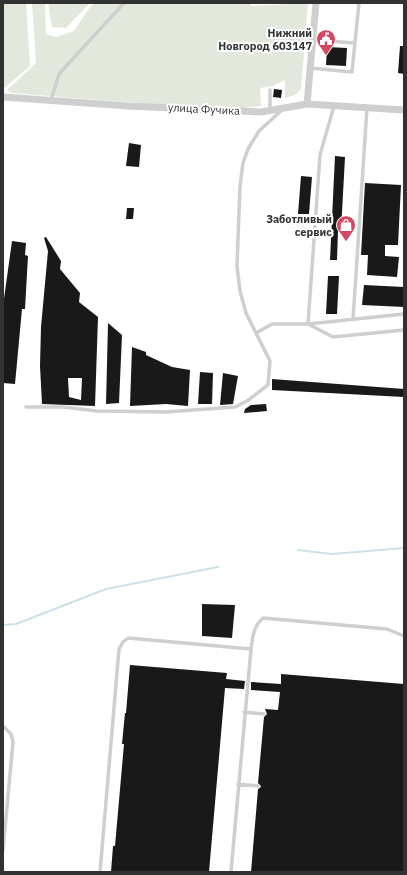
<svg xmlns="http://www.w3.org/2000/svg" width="407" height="875" font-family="'IBM Plex Sans',sans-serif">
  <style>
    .green { fill: #e3e8dc }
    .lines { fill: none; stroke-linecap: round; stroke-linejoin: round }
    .stream { stroke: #cde1e8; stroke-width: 2 }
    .building { fill: #191919; fill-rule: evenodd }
    .lane { stroke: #cfcfcf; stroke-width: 3.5 }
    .street { stroke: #cfcfcf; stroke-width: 7 }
    .labels { text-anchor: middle; stroke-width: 4; stroke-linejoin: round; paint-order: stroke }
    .poi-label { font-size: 11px; font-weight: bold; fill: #323232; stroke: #fff; text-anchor: end }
    .street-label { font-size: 11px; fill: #323232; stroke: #fff }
  </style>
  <rect width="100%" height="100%" fill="#fff"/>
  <path class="green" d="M3,3H26L30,66L3,89Z
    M32,3H45L46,34L56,37L74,31L90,7L95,3H251V6L308,3L301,89L295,95L285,98V80L273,86L260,88L261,106L226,110L11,93L7,90L36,63Z
    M48,3H90L66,28L52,27Z"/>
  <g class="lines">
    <path class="stream" d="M298,550L332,554L404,548
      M3,625L16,624L106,589L218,567"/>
  </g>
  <path class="building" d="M400,46H404V74L398,73Z
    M327,47L347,48L346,66L326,65Z
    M274,89L282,90L281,98L273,97Z
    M129,143L141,145L139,167L126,166Z
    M335,156L345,157L341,231H338L337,260H330Z
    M301,176L312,177L309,214H298Z
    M365,183L401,185L398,245H385V256L399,257L397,277L367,275L368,255H361Z
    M127,208H134L133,219H126Z
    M46,237L61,261L60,269L80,293L79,302L98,317L95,406L42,404L40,366L41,327L48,251L44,238ZM68,378H82L81,400L69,397Z
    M12,241L26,243L25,255L28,256L25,309H22L15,384L3,383V306Z
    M328,276H339L337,314H326Z
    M364,285L404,287V307L362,305Z
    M108,323L122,335L119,403L106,404Z
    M132,347L146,352V355L172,367L190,370L188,406L166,404L130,406Z
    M200,372L213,373L212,404H198Z
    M223,373L238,376L233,404L220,405Z
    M272,379L404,389V397L272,390Z
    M266,404L267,411L244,413L245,409L251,405Z
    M202,604L235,605L232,638L202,636Z
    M130,665L227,673L226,679L245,681L244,689L225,688L209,872H111L113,846H115L124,744H122L124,723L125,713H126Z
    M281,674L404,684V872H251L258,789L260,788L261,786L258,783L264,717L267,714L265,709L278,710L280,692L251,690V682L281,684Z"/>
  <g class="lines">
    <path class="lane" d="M313,40L355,43
      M311,68L352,72L359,3
      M270,90V110
      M51,100L59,74L124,3
      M334,106L320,155L308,324L333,337L404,330
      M353,319L367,108
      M256,333L272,324H308L404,314
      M26,407H63L97,411L166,412L221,408L235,407L247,401L268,385L270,361L246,313L240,291L237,266L240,186L243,163L248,149L259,131L282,110
      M244,712L264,714
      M3,726L11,734L13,742L3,850
      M238,784L258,786
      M100,872L119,649L123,642L128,638L251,649
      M231,872L251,649C253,636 253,627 263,618L387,629L404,636"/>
    <path class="street" d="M3,97L128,106L261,112L307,104L404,110
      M307,104L316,3"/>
  </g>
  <defs>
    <symbol id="civic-pin" viewBox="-11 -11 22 30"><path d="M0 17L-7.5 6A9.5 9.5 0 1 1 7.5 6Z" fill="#d44862" stroke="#fff"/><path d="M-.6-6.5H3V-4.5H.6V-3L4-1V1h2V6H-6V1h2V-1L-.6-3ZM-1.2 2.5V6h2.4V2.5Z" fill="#fff"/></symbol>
    <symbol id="shop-pin" viewBox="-11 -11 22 30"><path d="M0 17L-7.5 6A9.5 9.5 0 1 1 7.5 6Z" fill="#d44862" stroke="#fff"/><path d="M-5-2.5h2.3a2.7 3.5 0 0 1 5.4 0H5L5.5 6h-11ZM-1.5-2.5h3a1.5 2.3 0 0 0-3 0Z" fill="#fff"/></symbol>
  </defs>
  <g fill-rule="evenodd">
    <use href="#civic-pin" x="315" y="28" width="22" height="30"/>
    <use href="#shop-pin" x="335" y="214" width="22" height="30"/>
  </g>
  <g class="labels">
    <g class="poi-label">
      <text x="312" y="37">Нижний<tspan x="312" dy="13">Новгород 603147</tspan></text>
      <text x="332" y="223">Заботливый<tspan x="332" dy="13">сервис</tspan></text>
    </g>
    <g class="street-label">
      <text transform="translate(204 109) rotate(3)" y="4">улица Фучика</text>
    </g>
  </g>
  <rect width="407" height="875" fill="none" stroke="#323232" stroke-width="8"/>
</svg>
